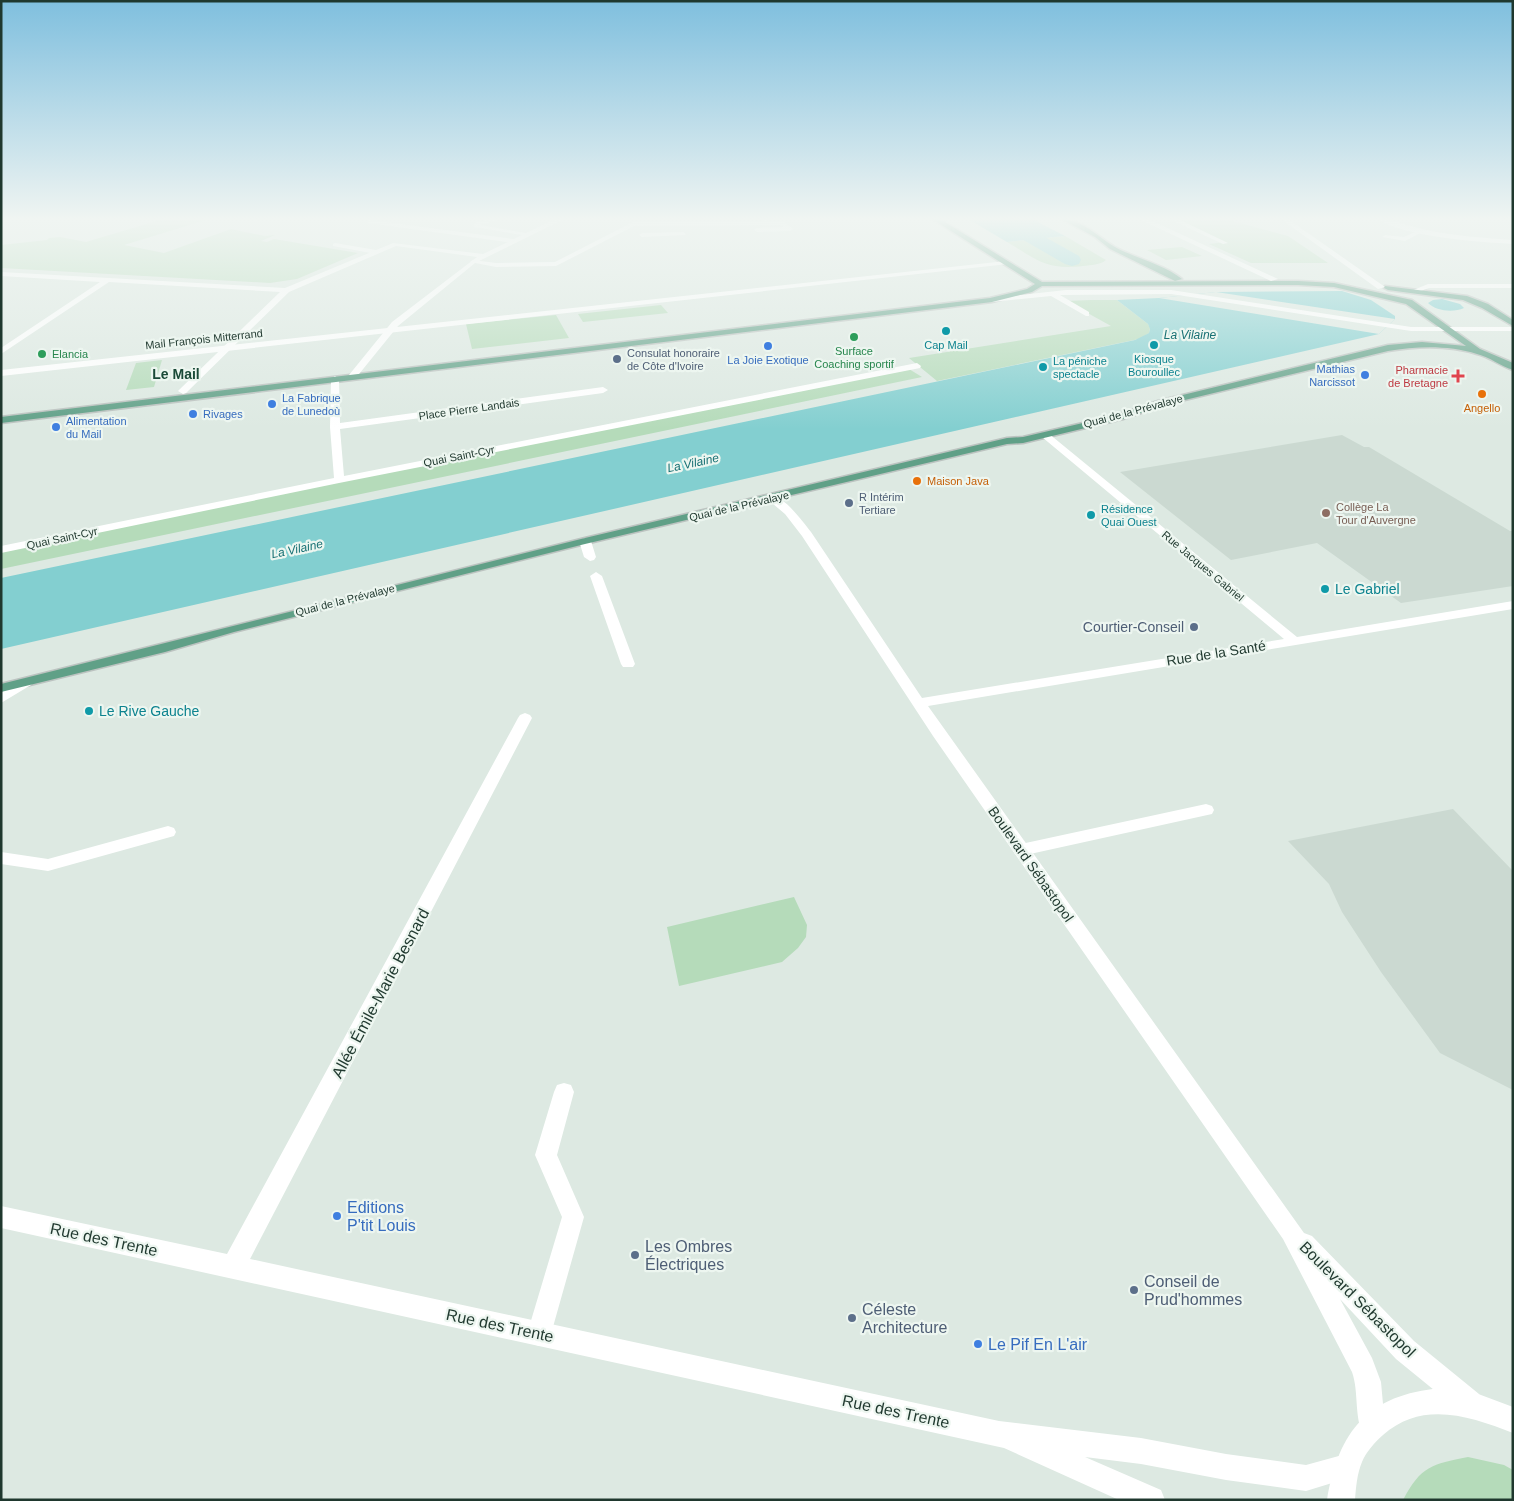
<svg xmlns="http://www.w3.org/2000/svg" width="1514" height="1501" font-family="Helvetica,sans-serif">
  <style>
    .built { fill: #cbd9d1 }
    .green { fill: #b5dbba }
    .water { fill: #83cfd0 }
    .pier { fill: #dde9e2 }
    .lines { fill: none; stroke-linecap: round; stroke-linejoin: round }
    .canal { fill: #83cfd0; fill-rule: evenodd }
    .primary-casing { stroke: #bcc3c0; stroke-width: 3 }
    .service { fill: #fff; fill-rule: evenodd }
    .pedestrian { fill: #fff; fill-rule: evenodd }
    .minor { fill: #fff; fill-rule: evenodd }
    .tertiary { fill: #fff; fill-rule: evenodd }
    .primary { fill: #60a087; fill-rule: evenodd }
    .culture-dot { fill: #0f9aa8; stroke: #edf6f0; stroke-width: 2 }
    .leisure-dot { fill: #2e9e5b; stroke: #edf6f0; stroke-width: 2 }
    .shop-dot { fill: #3f7fe0; stroke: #edf6f0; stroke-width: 2 }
    .service-dot { fill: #5c6f8a; stroke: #edf6f0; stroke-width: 2 }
    .health-dot { fill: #e0444e; stroke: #edf6f0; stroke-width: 2 }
    .food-dot { fill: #e8710a; stroke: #edf6f0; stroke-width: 2 }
    .education-dot { fill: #8d6e63; stroke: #edf6f0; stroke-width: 2 }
    .labels { text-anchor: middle; stroke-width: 4.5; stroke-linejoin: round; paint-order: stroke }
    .far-street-label { font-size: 11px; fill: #1f382e; stroke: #edf6f0 }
    .far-culture-label { font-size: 11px; fill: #0d838f; stroke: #edf6f0 }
    .far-leisure-label { font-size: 11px; fill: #27864d; stroke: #edf6f0 }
    .far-service-label { font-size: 11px; fill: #4e5e75; stroke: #edf6f0; text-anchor: start }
    .far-shop-label { font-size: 11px; fill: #366cbe; stroke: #edf6f0; text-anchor: start }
    .far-health-label { font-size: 11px; fill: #be3a42; stroke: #edf6f0; text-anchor: end }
    .far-food-label { font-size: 11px; fill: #c56008; stroke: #edf6f0 }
    .far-education-label { font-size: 11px; fill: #785e54; stroke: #edf6f0; text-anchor: start }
    .far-water-label { font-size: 12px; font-style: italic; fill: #197174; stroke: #edf6f0 }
    .far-quarter-label { font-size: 14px; font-weight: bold; fill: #1b4a38; stroke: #edf6f0 }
    .culture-label { font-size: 14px; fill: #0d838f; stroke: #edf6f0; text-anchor: start }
    .service-label { font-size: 14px; fill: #4e5e75; stroke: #edf6f0; text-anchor: end }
    .street-label { font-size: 14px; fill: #1f382e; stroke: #edf6f0 }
    .near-street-label { font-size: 16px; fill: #1f382e; stroke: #edf6f0 }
    .near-shop-label { font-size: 16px; fill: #366cbe; stroke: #edf6f0; text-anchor: start }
    .near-service-label { font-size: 16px; fill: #4e5e75; stroke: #edf6f0; text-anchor: start }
  </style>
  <rect width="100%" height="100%" fill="#dde9e2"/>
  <path class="built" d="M1342,435L1364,447H1369L1510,531H1513V586L1401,603L1317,543L1231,560L1120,472Z
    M1453,809L1513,871V1090L1440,1053L1381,972L1342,912L1329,884L1288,841Z"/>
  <path class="green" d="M163,219H209L124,245L164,253L231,229L265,236L275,235L261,241L267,242L274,239L358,253L297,279L270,283L1,268V245L47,240L49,238L60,237L86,242Z
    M1176,219H1225L1288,236L1328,263H1251L1209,244L1225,242Z
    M1065,236L1106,260C1100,265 1091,265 1083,266C1045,270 1038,260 1007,242Z
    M1182,247L1202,256L1166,260L1147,250Z
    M1091,300H1117L1148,324L1150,328L1149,333L1139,339L937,381L909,358L1111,326L1066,301Z
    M661,305L668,313L583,322L578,314Z
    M556,315L569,338L472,349L466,324Z
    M162,360L154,387L126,390L136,363Z
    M909,369L922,377L1,569V548Z
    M794,897L807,925L806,937L798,948L782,962L679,986L667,927Z
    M1468,1457L1504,1465L1513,1470V1500H1403C1421,1466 1432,1464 1468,1457Z"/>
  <path class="water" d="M968,219H1032L1065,236L1007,242Z
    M1342,291L1371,300L1395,316V319L1379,334L1,649V578L1135,340L1149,333L1150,329L1148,324L1117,300L1159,298L1216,292Z
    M1442,299L1460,304L1464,308C1453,313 1436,311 1428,303L1433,300Z"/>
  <path class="pier" d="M1216,292L1395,319L1379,334L1159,298Z"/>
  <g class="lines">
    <path class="canal" d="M992,219H1013L1079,256L1081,260L1079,264L1072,266L1065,264L994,223Z"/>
    <defs>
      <path id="primary" d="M932,219H940L1042,282L1298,281L1334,283L1412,300L1480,349L1513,363V370C1500,366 1490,357 1477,354C1449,345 1417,346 1388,351L1164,405L1123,419L1023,443L1007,444L585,544L234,632L165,652L1,692V684L585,538L1007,438L1023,437L1117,415L1158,401L1388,345L1422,342L1466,346L1406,304L1334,287L1298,285L1042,286L1032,292L992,302L1,423V417L990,298L1027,289L1035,284Z
        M1061,219C1082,219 1098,237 1115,247C1135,258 1165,265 1182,279L1175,281L1110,249L1095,237Z
        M1385,286L1467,296L1488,304L1513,320V326L1482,308L1463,300L1388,290L1384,288Z"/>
    </defs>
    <use href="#primary" class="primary-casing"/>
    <path class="service" d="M488,219H500L480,225L531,234L528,236L474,227V223Z
      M763,219H769V222H784L793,229L790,231L757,232L754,230L757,228L784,227L781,225L634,226L556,266L496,267L470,262L473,260L496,263L555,262L633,222H763Z
      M370,220L513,239L516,241L513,243L368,223L367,222Z
      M1419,230L1424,231L1405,241L1382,237L1385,235L1404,237Z
      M683,232L686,234L685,235L642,237L639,235L642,233Z
      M335,243L376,250L379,252L376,254L333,246V244Z
      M1066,290H1171L1411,327H1513V331H1411L1171,294L1060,295L1089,312V316H1086L1051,296L992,302L988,300L992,298Z
      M585,538L591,541L596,557L594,560L590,561L584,557L579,541Z
      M596,572L602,576L635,664L633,667H623L621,664L590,576Z
      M1206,804L1212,806L1214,810L1212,814L1021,856L1015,854L1013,850L1015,846L1021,844Z
      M168,826L174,828L176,832L174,836L48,871L1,864V852L48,859Z
      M564,1083L571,1085L574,1092L557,1155L584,1217L551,1334L548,1343L539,1346L530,1343L527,1334L562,1217L535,1155L554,1092L557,1085Z"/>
    <path class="pedestrian" d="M1169,219H1178L1228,243L1223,244Z
      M1377,219C1395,219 1413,228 1431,231C1458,236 1485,238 1513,240V244C1478,242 1405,237 1377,219Z
      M1006,261L1010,263L1008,264L1,376V370Z
      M917,363L921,366L920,368L339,483L1,553V546L334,478L330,427L331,379L335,376L339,379L340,423L603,387L608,390L603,393L340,429L344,476Z"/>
    <path class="minor" d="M555,219H564L475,263L398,326L355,379H349V375L392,322L477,257L396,246L289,292L186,393L183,394L178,391L180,389L280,292L109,282L1,354V348L100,282L1,276V272L285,288L393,243L483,254Z
      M1139,219H1148L1278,279L1271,281Z
      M1281,219H1288L1385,287L1378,289Z
      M1428,284H1513V288H1429L1415,293L1411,291Z
      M1045,432L1048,433L1297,637L1513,601V609L928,706L1304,1233L1312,1236L1414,1341L1479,1394L1483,1403L1479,1412L1470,1416L1461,1412L1396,1359L1340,1299L1372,1358L1381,1382L1385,1426L1381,1435L1372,1439L1363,1435C1354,1415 1359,1392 1352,1372L1283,1239L933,736L802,536L785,514L766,498L767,496C782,492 802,521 811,532L922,698L1284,639L1042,437L1040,435Z
      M26,678L31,679L33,682L31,685L1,703V692Z
      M525,713L530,715L532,718L250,1259L999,1421L1141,1438L1226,1454L1306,1465L1346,1454L1355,1458L1359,1467L1355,1476L1306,1491L1226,1480L1141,1464L1085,1457L1161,1490L1165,1500H1119L1004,1448L1,1228V1206L227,1254L518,718L520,715Z"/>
    <path class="tertiary" d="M1441,1388L1473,1392L1513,1407V1433C1470,1416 1422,1400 1383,1435C1375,1442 1366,1452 1362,1462C1357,1474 1356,1487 1355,1500H1327C1339,1430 1368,1395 1441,1388Z"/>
    <use href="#primary" class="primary"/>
  </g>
  <linearGradient id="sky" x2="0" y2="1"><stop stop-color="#7fbfde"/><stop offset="0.51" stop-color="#f0f5f2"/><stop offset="1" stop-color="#f0f5f2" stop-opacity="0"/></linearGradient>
  <rect width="1514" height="429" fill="url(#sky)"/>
  <g class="culture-dot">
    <circle cx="946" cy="331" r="5"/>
    <circle cx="1154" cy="345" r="5"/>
    <circle cx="1043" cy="367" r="5"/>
    <circle cx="1091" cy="515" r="5"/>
    <circle cx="1325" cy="589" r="5"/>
    <circle cx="89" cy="711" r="5"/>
  </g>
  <g class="leisure-dot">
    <circle cx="854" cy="337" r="5"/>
    <circle cx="42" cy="354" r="5"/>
  </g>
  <g class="shop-dot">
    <circle cx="768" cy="346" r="5"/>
    <circle cx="1365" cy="375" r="5"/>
    <circle cx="272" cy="404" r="5"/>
    <circle cx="193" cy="414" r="5"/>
    <circle cx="56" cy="427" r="5"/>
    <circle cx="337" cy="1216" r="5"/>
    <circle cx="978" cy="1344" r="5"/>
  </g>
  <g class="service-dot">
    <circle cx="617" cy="359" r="5"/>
    <circle cx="849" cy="503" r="5"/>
    <circle cx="1194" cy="627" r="5"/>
    <circle cx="635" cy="1255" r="5"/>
    <circle cx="1134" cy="1290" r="5"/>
    <circle cx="852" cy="1318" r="5"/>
  </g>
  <path class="health-dot" d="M1455.5 368.5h5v5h5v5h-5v5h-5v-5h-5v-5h5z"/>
  <g class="food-dot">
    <circle cx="1482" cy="394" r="5"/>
    <circle cx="917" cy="481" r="5"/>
  </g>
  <circle class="education-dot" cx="1326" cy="513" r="5"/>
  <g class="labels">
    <g class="far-street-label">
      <text transform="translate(204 339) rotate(-6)" y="4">Mail François Mitterrand</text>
      <text transform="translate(469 409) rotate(-8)" y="4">Place Pierre Landais</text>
      <text transform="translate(1133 411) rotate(-15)" y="4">Quai de la Prévalaye</text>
      <text transform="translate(459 456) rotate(-11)" y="4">Quai Saint-Cyr</text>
      <text transform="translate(739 506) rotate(-13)" y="4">Quai de la Prévalaye</text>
      <text transform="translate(62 538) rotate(-12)" y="4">Quai Saint-Cyr</text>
      <text transform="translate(1203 566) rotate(40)" y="4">Rue Jacques Gabriel</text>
      <text transform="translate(345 600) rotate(-14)" y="4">Quai de la Prévalaye</text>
    </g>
    <g class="far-culture-label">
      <text x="946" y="349">Cap Mail</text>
      <text x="1154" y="363">Kiosque<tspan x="1154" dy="13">Bouroullec</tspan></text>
      <text x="1053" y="365" text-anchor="start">La péniche<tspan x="1053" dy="13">spectacle</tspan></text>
      <text x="1101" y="513" text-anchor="start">Résidence<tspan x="1101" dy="13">Quai Ouest</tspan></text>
    </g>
    <g class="far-leisure-label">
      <text x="854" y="355">Surface<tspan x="854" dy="13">Coaching sportif</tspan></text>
      <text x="52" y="358" text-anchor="start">Elancia</text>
    </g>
    <g class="far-service-label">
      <text x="627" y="357">Consulat honoraire<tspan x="627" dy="13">de Côte d'Ivoire</tspan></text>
      <text x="859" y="501">R Intérim<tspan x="859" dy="13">Tertiare</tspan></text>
    </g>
    <g class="far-shop-label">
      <text x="768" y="364" text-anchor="middle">La Joie Exotique</text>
      <text x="1355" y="373" text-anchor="end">Mathias<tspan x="1355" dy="13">Narcissot</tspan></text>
      <text x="282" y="402">La Fabrique<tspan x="282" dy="13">de Lunedoù</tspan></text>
      <text x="203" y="418">Rivages</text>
      <text x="66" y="425">Alimentation<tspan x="66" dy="13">du Mail</tspan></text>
    </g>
    <g class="far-health-label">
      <text x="1448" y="374">Pharmacie<tspan x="1448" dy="13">de Bretagne</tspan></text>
    </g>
    <g class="far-food-label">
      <text x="1482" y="412">Angello</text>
      <text x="927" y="485" text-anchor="start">Maison Java</text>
    </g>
    <g class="far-education-label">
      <text x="1336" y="511">Collège La<tspan x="1336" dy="13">Tour d'Auvergne</tspan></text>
    </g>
    <g class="far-water-label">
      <text x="1190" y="339">La Vilaine</text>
      <text transform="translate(693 463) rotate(-12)" y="4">La Vilaine</text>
      <text transform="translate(297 549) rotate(-12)" y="4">La Vilaine</text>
    </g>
    <g class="far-quarter-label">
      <text x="176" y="379">Le Mail</text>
    </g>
    <g class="culture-label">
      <text x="1335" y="594">Le Gabriel</text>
      <text x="99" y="716">Le Rive Gauche</text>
    </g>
    <g class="service-label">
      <text x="1184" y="632">Courtier-Conseil</text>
    </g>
    <g class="street-label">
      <text transform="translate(1216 653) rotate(-9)" y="5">Rue de la Santé</text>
      <text transform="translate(1031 864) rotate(55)" y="5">Boulevard Sébastopol</text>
    </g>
    <g class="near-street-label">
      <text transform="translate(380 993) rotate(-62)" y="6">Allée Émile-Marie Besnard</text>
      <text transform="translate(104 1239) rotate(12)" y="6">Rue des Trente</text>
      <text transform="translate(1358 1299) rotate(45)" y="6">Boulevard Sébastopol</text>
      <text transform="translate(500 1325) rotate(12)" y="6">Rue des Trente</text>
      <text transform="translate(896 1411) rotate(12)" y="6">Rue des Trente</text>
    </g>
    <g class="near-shop-label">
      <text x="347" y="1213">Editions<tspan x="347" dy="18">P'tit Louis</tspan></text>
      <text x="988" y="1350">Le Pif En L'air</text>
    </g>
    <g class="near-service-label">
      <text x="645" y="1252">Les Ombres<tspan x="645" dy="18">Électriques</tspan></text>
      <text x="1144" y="1287">Conseil de<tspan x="1144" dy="18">Prud'hommes</tspan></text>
      <text x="862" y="1315">Céleste<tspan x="862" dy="18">Architecture</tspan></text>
    </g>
  </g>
  <rect width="1514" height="1501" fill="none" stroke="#1f382e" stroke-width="5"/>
</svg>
